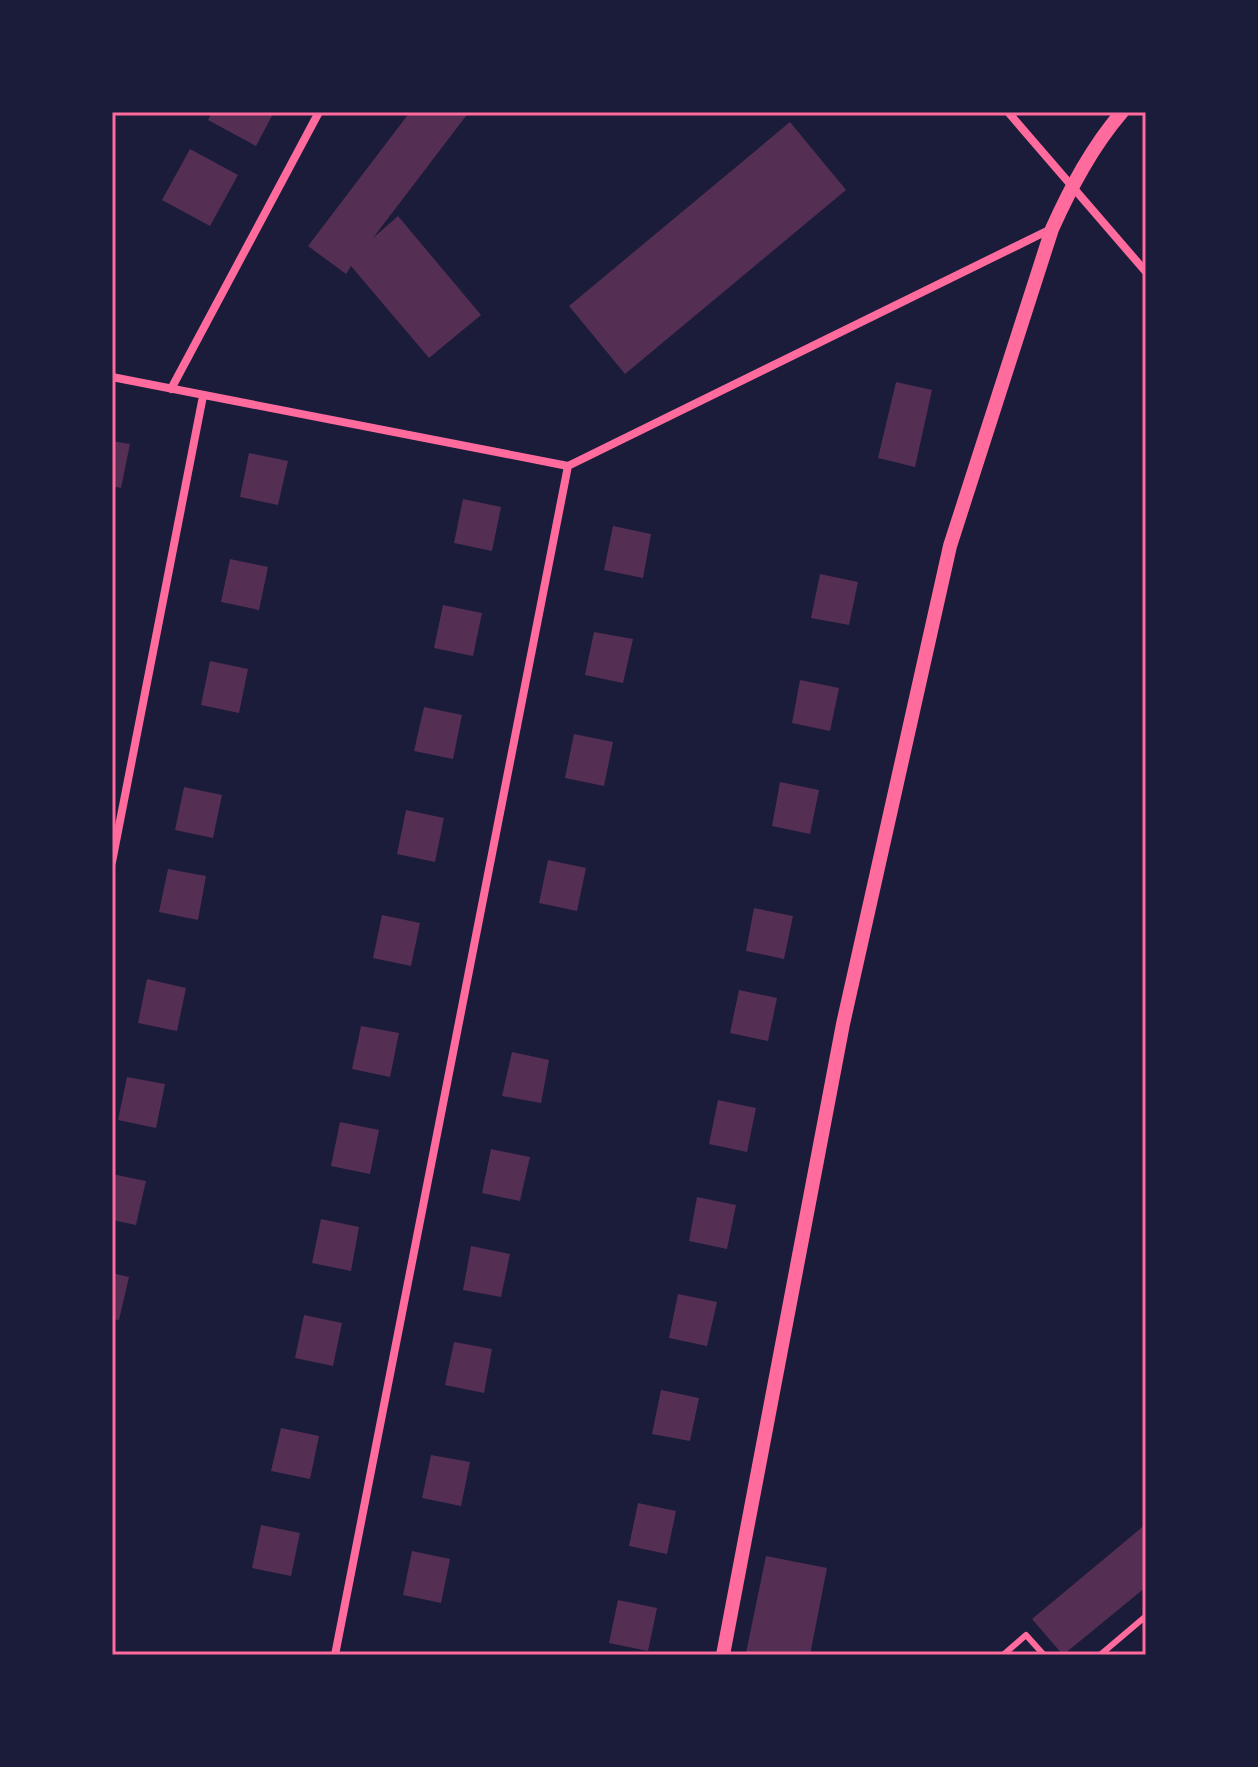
<svg xmlns="http://www.w3.org/2000/svg" width="1258" height="1767" font-family="'Open Sans',sans-serif">
  <style>
    .building { fill: #542f53 }
    .lines { fill: none; stroke-linecap: round; stroke-linejoin: round }
    .service { stroke: #ff6b9d; stroke-width: 6 }
    .minor { stroke: #ff6b9d; stroke-width: 8 }
    .tertiary { stroke: #ff6b9d; stroke-width: 14 }
    .neatline { fill: none; stroke: #ff6b9d; stroke-width: 3 }
  </style>
  <rect width="100%" height="100%" fill="#1b1b3a"/>
  <path class="building" d="M212,112H274L256,146L208,120Z
    M410,112H469L373,238L398,216L481,315L429,358L351,266L346,274L308,246Z
    M790,122L846,190L625,374L569,306Z
    M190,149L238,175L210,226L162,200Z
    M896,382L932,390L915,467L878,458Z
    M112,441L130,444L121,488L112,486Z
    M249,453L288,461L278,505L240,497Z
    M463,499L501,507L492,551L454,543Z
    M613,526L651,534L643,578L604,570Z
    M230,559L268,567L259,610L221,602Z
    M820,574L858,582L849,625L811,618Z
    M443,605L482,613L473,656L434,648Z
    M594,632L633,639L623,683L585,675Z
    M210,661L248,669L239,713L201,705Z
    M800,680L839,688L830,731L792,723Z
    M424,707L462,715L453,759L414,751Z
    M574,734L613,742L604,786L565,778Z
    M780,782L819,790L810,834L772,826Z
    M184,787L222,795L213,838L175,830Z
    M406,810L444,818L435,862L397,854Z
    M548,860L586,868L577,911L539,903Z
    M168,869L206,876L198,920L159,912Z
    M754,908L793,916L784,959L746,951Z
    M382,915L420,923L411,966L373,958Z
    M147,979L186,988L177,1031L138,1023Z
    M739,990L777,998L768,1041L730,1033Z
    M361,1026L399,1033L390,1077L352,1069Z
    M512,1052L549,1060L541,1103L502,1096Z
    M127,1077L165,1084L156,1128L118,1120Z
    M718,1100L756,1108L747,1152L709,1144Z
    M340,1122L379,1130L370,1174L331,1166Z
    M491,1149L530,1157L520,1201L482,1193Z
    M112,1174L146,1181L136,1225L112,1220Z
    M697,1197L736,1205L727,1249L689,1241Z
    M321,1219L359,1227L351,1271L312,1263Z
    M471,1246L510,1254L501,1297L463,1290Z
    M112,1273L129,1277L119,1320L112,1319Z
    M678,1294L717,1302L707,1346L669,1338Z
    M304,1315L342,1323L333,1366L295,1358Z
    M454,1342L492,1349L484,1393L445,1385Z
    M661,1390L699,1398L690,1441L652,1434Z
    M281,1428L319,1436L310,1479L271,1471Z
    M431,1455L470,1462L461,1506L422,1498Z
    M638,1503L676,1511L667,1554L629,1546Z
    M1146,1524V1587L1063,1655L1032,1619Z
    M261,1525L300,1533L291,1576L252,1568Z
    M412,1551L450,1559L441,1603L403,1595Z
    M766,1556L827,1568L810,1655L746,1653Z
    M618,1600L657,1608L648,1651L609,1643Z"/>
  <g class="lines">
    <path class="service" d="M1003,1655L1026,1635L1044,1655
      M1100,1655L1146,1616"/>
    <path class="minor" d="M1008,112L1146,272
      M112,377L568,466L1051,229
      M171,389L319,112
      M112,862L203,396
      M335,1655L568,466"/>
    <path class="tertiary" d="M723,1655L843,1024L950,546L1052,229C1071,187 1092,147 1122,112"/>
  </g>
  <rect width="1258" height="1767" fill="none" stroke="#1b1b3a" stroke-width="228"/>
  <rect x="114" y="114" width="1030" height="1539" class="neatline"/>
</svg>
